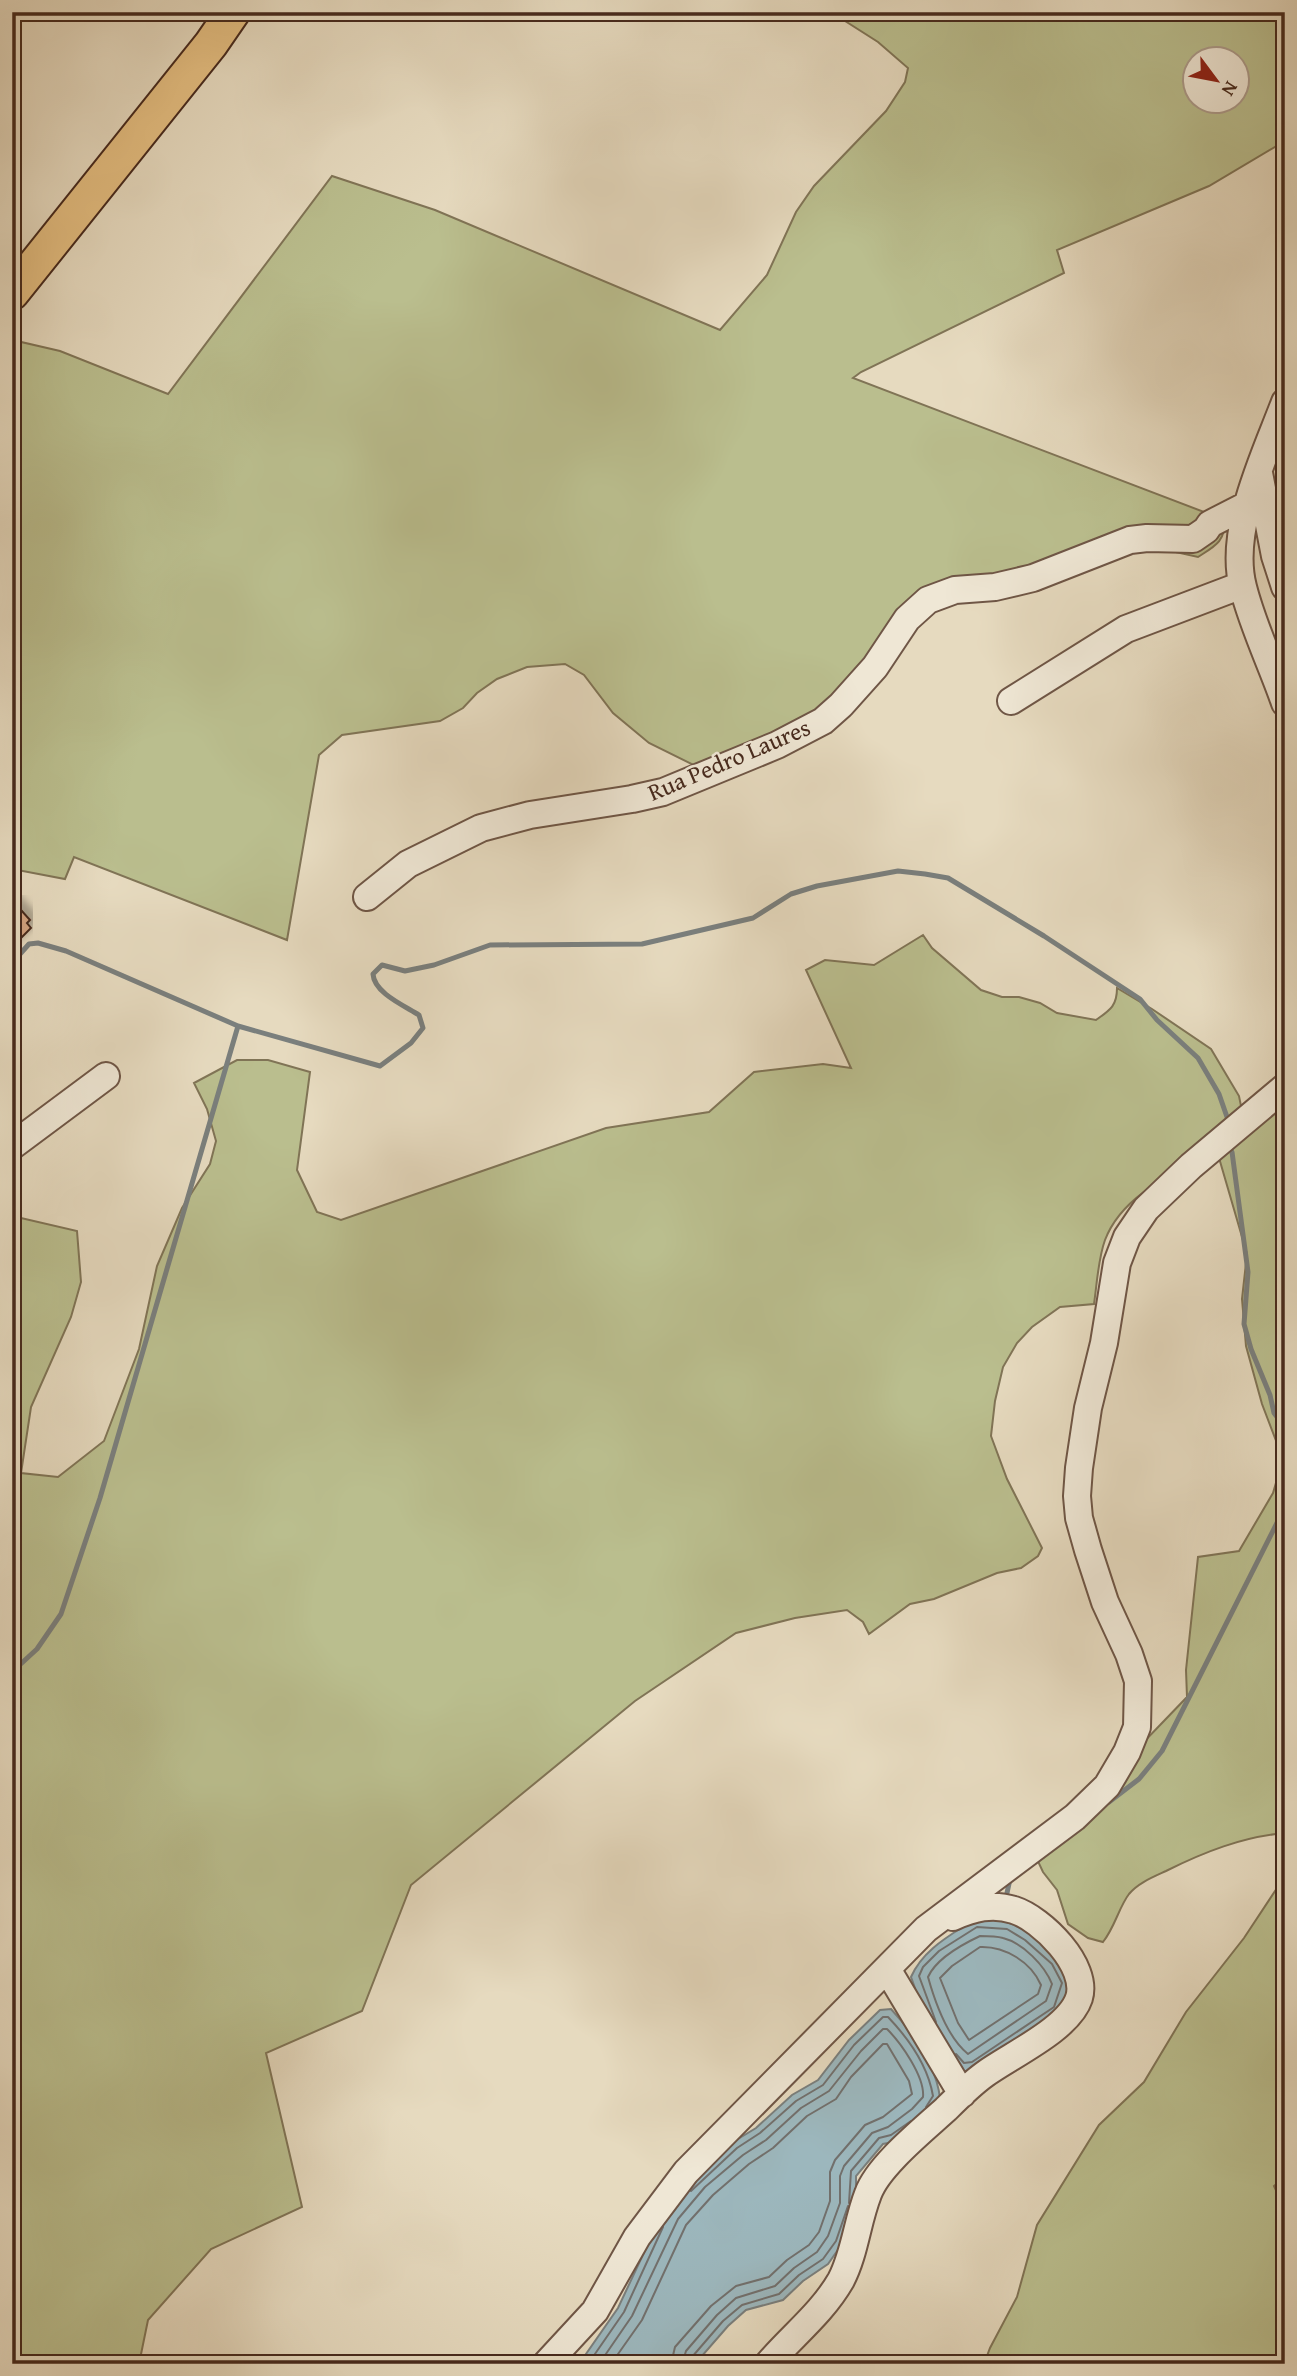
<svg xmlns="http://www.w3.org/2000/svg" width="1297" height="2376" font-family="'Gentium Book Plus',serif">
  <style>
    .green { fill: #babe8e; stroke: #807456; stroke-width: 2; fill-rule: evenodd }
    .water { fill: #9cb7bd; stroke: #7a7f7d; stroke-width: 2 }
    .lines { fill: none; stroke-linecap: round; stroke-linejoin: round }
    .shore { stroke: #72706d; stroke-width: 2 }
    .stream { stroke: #7a7f7d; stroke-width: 5 }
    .building { fill: #d2a380; stroke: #472a1d; stroke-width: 2; filter: url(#shadow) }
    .minor-casing { stroke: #6f5646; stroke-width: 30 }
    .major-casing { stroke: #472a1d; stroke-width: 37 }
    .minor { stroke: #efe7d5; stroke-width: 26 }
    .major { stroke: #e3bd80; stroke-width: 33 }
    .labels { text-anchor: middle; stroke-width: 5; stroke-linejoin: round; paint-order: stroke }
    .street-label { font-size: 24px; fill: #472a1d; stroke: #efe7d5 }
  </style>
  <defs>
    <filter id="shadow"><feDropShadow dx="6" dy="-6" stdDeviation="3.5" flood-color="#0004"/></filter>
  </defs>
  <rect width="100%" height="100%" fill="#e6dabf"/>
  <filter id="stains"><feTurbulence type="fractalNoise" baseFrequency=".00286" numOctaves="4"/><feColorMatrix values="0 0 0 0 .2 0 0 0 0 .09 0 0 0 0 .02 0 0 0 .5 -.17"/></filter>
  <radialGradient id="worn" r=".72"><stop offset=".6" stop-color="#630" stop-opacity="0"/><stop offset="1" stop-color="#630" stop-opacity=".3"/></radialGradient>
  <path class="green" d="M831,12H1285V141L1209,186L1057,250L1064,273L861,372L853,378L1225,520C1225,542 1215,546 1198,557L1144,545L1114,554L1040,590L955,599L925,613L867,690L718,777L649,743L613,713L584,675L565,664L527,667L497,679L477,693L463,708L440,721L342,735L319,755L287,940L74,857L65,879L12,869V360L21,342L60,351L168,394L332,176L435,210L720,330L767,275L796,212L814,186L886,111L905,82L908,68L878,42ZM1196,60H1238V102H1196Z
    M923,935L932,948L981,990L1002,997H1019L1040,1003L1057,1013L1096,1020C1110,1010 1117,1006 1117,988L1152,1009L1211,1049L1239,1096L1241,1106L1285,1080V1833C1242,1837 1204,1852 1166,1871C1153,1877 1138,1883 1129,1894C1119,1907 1115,1927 1103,1942L1088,1938L1068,1924L1057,1890L1043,1872L1035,1855L1187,1697L1186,1670L1198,1557L1239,1551L1273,1493L1283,1459L1262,1404L1246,1346L1242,1299L1247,1254L1217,1151C1176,1173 1123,1193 1105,1240C1098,1259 1097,1284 1094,1304L1060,1307L1032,1327L1017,1343L1003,1367L995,1401L991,1436L1007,1479L1042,1548L1038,1556L1021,1568L997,1573L934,1599L910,1604L869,1634L863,1622L847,1610L795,1618L736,1633L635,1701L411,1885L362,2011L266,2053L302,2207L211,2249L148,2320L139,2364H12V1218H21L77,1231L81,1282L71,1317L31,1407L21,1473L58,1477L104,1441L139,1349L157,1266L182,1208L210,1164L216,1141L207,1109L194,1083L237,1060H268L310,1072L297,1170L317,1212L341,1220L606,1128L709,1112L754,1072L823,1064L851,1068L806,970L825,960L874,965Z
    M1285,1876V2177L1274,2186L1281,2201L1285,2216V2364H984L990,2348L1017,2297L1037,2225L1099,2125L1144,2082L1186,2012L1244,1938Z"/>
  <path class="water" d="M975,1919C986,1921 999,1919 1009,1923C1036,1932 1057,1958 1070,1982L1061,2011L975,2069L962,2072L923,2010L911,1977C923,1949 951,1935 975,1919Z
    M891,2009C913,2033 936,2064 940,2098L893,2142L883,2144L856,2176V2205L842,2244L828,2264L803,2281L783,2300L746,2310L728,2326L695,2364H579L618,2308L664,2210L733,2142L756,2128L792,2095L818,2080L849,2040L880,2010Z"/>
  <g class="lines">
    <path class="shore" d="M980,1936C987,1936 996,1936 1003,1938C1023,1943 1045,1966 1052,1984L1046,2001L968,2054C947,2037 935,2002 928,1977C936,1959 963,1944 980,1936Z
      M980,1947C1005,1946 1031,1962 1041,1985L1038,1994L969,2040L958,2023L940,1978L952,1966Z
      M936,2022L919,1976L923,1967L939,1951L977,1927L1007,1929L1025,1940L1052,1964L1062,1983L1054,2007L972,2062L964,2063L956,2054
      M691,2191L737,2148L760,2133L796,2101L823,2085L854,2045L883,2017H888C909,2039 928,2066 933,2096L926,2107
      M849,2203L851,2171L879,2138L891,2135L911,2121
      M588,2364L624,2312L663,2227
      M599,2364L632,2316L678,2219L705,2187L743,2155L766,2140L801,2108L829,2091L861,2051L883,2029H887C901,2043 925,2077 923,2097L912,2109L888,2127L872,2133L844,2166L840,2176V2203L828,2236L817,2252L794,2268L775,2286L736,2298L717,2315L686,2351L682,2364
      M611,2364L642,2320L686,2225L713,2195L749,2164L773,2148L807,2116L836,2099L851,2077L883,2044H887L909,2081L912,2094L883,2117L865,2125L835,2160L830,2172V2201L819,2232L809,2245L787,2260L769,2277L736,2286L711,2306L675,2347L671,2364
      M690,2364L692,2357L723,2321L742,2305L779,2294L799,2275L823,2259L836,2241L848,2206"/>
    <path class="stream" d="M12,963L29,944L38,943L66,951L238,1026L380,1066L411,1043L423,1028L419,1015C405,1006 374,993 373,974L382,965L405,971L434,965L490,945L642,944L753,918L791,894L817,886L898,871L925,874L948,878L1044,936L1140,999L1157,1020L1198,1058L1219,1094L1227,1117
      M1232,1152L1248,1272L1244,1324L1251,1349L1270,1395L1274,1413L1285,1427
      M12,1672L37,1649L61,1614L100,1498L238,1026
      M1109,1802L1139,1779L1162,1751L1285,1507
      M1007,1893L1010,1879"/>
  </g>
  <path class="building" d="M12,900L30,920L27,923L31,928L12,947Z"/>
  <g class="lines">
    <defs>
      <path id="minor" d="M1285,402C1265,455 1228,530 1243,587C1253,627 1272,665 1285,703
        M1259,473L1275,556L1285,587
        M1011,701L1126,629L1242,585
        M367,897L408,864L481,828L530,815L632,799L663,792L777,745L823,721L841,705L875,667L907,619L928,600L955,590L995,587L1033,578L1130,540L1147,538L1193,539L1206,530L1210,524L1247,505
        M12,1146L106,1076
        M887,1969L962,2094
        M546,2364L595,2311L637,2237L686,2172L926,1929L1075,1817L1107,1786L1127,1752L1137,1727L1138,1681L1129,1654L1105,1602L1088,1550L1079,1518L1077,1496L1079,1468L1088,1408L1104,1343L1117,1263L1127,1237L1146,1209L1191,1166L1285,1087
        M768,2364C793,2335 822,2313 841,2280C855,2253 857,2222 868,2194C878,2166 923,2130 946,2109C958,2097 971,2084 985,2074C1011,2055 1069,2029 1079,1998C1089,1966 1042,1919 1014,1910C992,1903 973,1908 953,1917"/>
      <path id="major" d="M12,293L211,44L233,12"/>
    </defs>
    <use href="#minor" class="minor-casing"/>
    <use href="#major" class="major-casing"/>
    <use href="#minor" class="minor"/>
    <use href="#major" class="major"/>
  </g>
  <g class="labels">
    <g class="street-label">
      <text transform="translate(729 760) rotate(-23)" y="8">Rua Pedro Laures</text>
    </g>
  </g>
  <rect width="1297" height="2376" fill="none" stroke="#e6dabf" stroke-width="42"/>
  <rect x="14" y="14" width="1269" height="2348" fill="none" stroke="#472a1d" stroke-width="3.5"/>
  <rect x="21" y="21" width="1255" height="2334" fill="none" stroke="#472a1d" stroke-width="2"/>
  <g transform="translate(1216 80) rotate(122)"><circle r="33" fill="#efe7d5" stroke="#ac9b8b" stroke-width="2"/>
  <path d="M0-5L12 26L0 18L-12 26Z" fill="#8f2418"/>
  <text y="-10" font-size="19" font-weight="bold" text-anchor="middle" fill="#472a1d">N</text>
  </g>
  <rect width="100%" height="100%" filter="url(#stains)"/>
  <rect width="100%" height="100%" fill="url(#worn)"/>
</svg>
